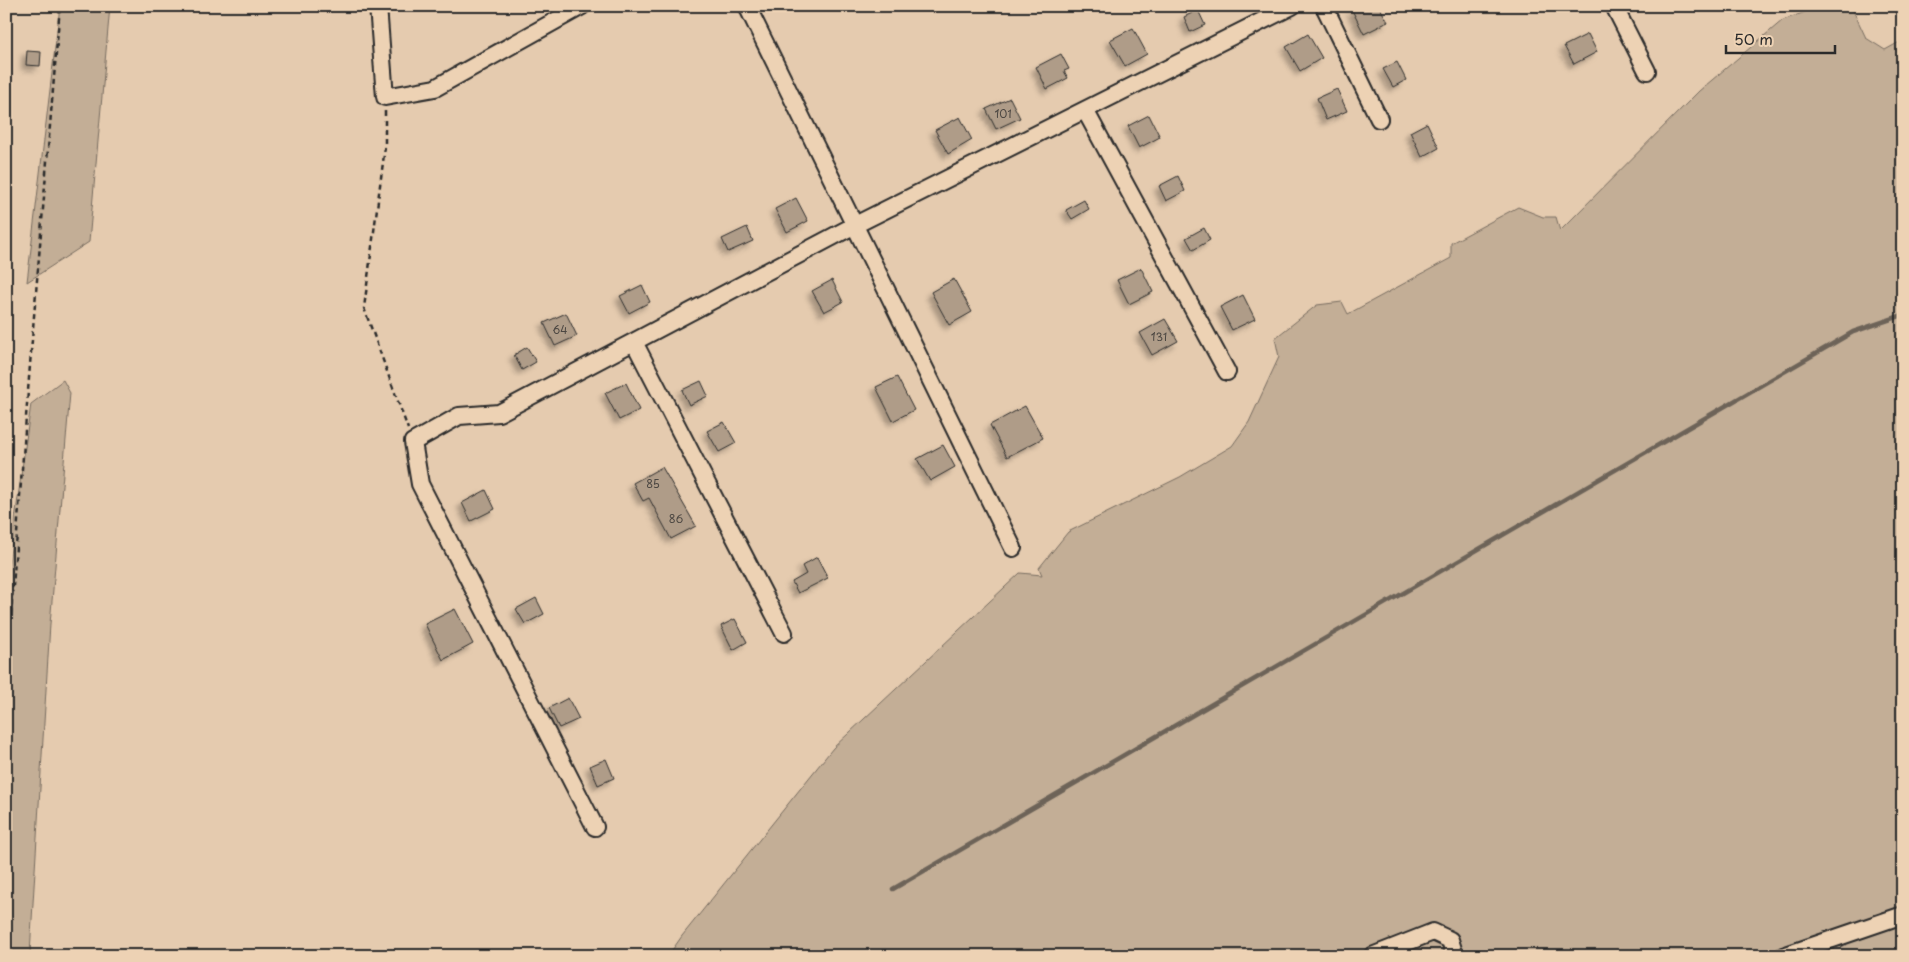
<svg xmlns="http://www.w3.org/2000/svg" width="1909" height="962" font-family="'Playpen Sans',sans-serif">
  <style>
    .green { fill: #c3ae96; stroke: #776c60 }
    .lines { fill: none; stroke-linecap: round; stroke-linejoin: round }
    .stream { stroke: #6d6459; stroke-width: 4.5 }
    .building { fill: #af9c88; stroke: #2b2b2b; filter: url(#shadow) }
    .minor-casing { stroke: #2b2b2b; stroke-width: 20 }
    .path { stroke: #2b2b2b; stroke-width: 2.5; stroke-dasharray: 5 4; stroke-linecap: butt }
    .minor { stroke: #edd2b4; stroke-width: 16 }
    .labels { text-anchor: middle; stroke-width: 4.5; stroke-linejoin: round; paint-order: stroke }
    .number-label { font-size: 11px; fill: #4c4742 }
  </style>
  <defs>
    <filter id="shadow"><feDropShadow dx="-4.5" dy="4.5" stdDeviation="2.5" flood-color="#0004"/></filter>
  </defs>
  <rect width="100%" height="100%" fill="#e5cbaf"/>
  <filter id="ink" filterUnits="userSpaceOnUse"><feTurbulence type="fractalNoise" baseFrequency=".02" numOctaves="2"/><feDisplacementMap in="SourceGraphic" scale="10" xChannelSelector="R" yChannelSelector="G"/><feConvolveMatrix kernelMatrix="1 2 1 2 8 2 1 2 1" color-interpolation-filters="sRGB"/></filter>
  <g filter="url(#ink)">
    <path class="green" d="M60,6H110L89,242L27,282Z
      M1822,6H1851L1866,38L1885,50L1903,40V956H668L682,936L833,748L1020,573L1042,575L1039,568L1068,532L1180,477L1232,446L1249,422L1279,357L1275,338L1317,305L1342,302L1348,314L1451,258V243L1518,207L1543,217H1556L1560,231L1699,91L1783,20Z
      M63,380L70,393L50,624L31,936L30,956H6V584L31,404Z"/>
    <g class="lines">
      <path class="stream" d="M893,889L1853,332L1903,315"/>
    </g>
    <path class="building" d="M1359,6H1379L1388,22L1364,34L1352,10Z
      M1198,10L1205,25L1190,32L1184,17Z
      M1133,28L1147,54L1125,66L1110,40Z
      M1308,34L1322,58L1300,71L1286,47Z
      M1588,34L1597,52L1574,64L1564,46Z
      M27,51L41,52L40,66L26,65Z
      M1061,54L1069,69L1064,71L1068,78L1047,89L1036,67Z
      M1397,62L1406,80L1393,87L1383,69Z
      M1337,89L1347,111L1326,120L1317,98Z
      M1010,98L1020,118L996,129L986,109Z
      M1149,115L1160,137L1139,148L1128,126Z
      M960,117L972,140L948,154L935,130Z
      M1427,123L1439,148L1422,157L1410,132Z
      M1178,176L1185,191L1166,201L1159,186Z
      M796,198L808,221L787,232L775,209Z
      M1084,200L1089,209L1072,219L1066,210Z
      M747,227L753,241L728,252L722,239Z
      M1204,228L1210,240L1193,250L1186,238Z
      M1141,268L1153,292L1129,304L1117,280Z
      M954,279L972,312L949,325L931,292Z
      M832,280L843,302L824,312L812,291Z
      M642,285L650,302L629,313L620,296Z
      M1243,295L1255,319L1232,330L1220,307Z
      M566,313L577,336L555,346L544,323Z
      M1165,319L1178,341L1152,355L1140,333Z
      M527,347L536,362L522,370L514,355Z
      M897,377L914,410L893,421L876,387Z
      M701,381L708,396L689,405L682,390Z
      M626,383L639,410L619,420L605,393Z
      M1025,406L1043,438L1007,457L990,425Z
      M724,422L736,443L719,452L707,431Z
      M943,445L955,467L930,481L917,459Z
      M662,467L696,526L671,539L649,498L643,501L633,483Z
      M486,490L495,509L471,521L462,503Z
      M817,557L828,578L798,593L792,582L806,574L802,566Z
      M536,598L544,614L525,624L516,609Z
      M455,609L473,644L443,660L425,624Z
      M735,619L747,642L733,650L721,626Z
      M568,698L579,719L559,728L549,708Z
      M606,759L614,778L598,785L590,766Z"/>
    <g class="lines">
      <defs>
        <path id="minor" d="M378,6L385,97L435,88L582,6
          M747,6L1013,548
          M1324,6L1379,119
          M1614,6L1647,71
          M1085,110L1227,372
          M634,342L784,633
          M595,827L420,484L413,442L459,416L499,413L855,225L1292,6
          M1372,956L1433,932L1450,940L1455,956
          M1783,956L1903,915"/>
      </defs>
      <use href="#minor" class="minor-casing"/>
      <path class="path" d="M385,111V147L364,308L408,429
        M6,677L31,352L60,6"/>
      <use href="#minor" class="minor"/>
    </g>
  </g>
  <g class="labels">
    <g class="number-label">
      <text x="1003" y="118">101</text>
      <text x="560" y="334">64</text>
      <text x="1159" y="341">131</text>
      <text x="653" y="488">85</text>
      <text x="676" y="523">86</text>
    </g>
  </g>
  <rect width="1909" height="962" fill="none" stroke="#edd2b4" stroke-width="25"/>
  <rect x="12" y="12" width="1884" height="937" fill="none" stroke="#2b2b2b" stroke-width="2" filter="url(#ink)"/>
  <path d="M1726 45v8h109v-8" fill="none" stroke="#2b2b2b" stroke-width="2.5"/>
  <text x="1734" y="45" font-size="15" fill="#2b2b2b" stroke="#edd2b4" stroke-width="4" paint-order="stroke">50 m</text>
</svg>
